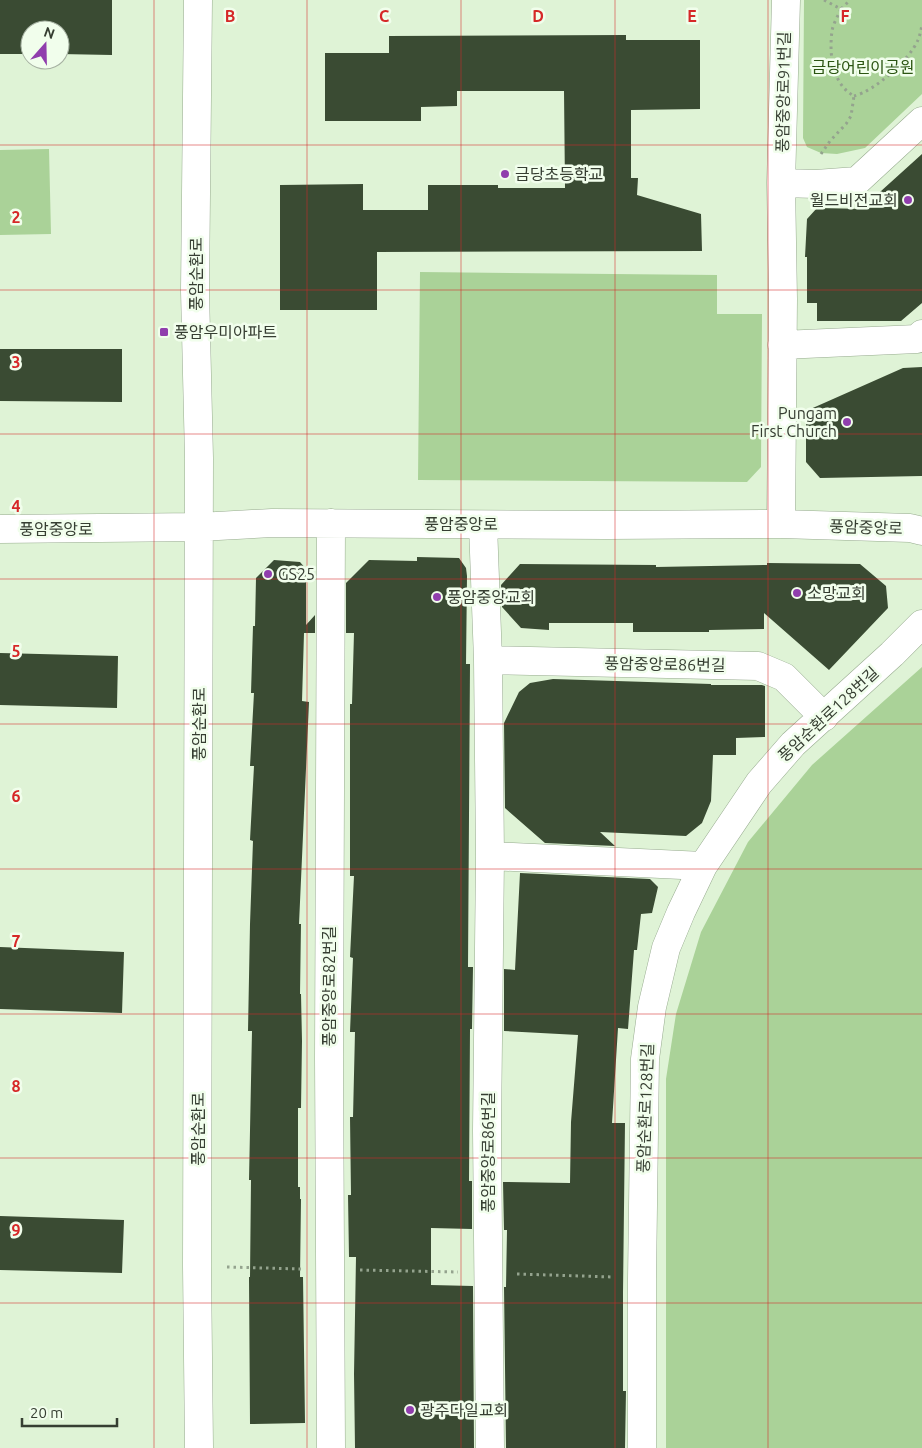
<svg xmlns="http://www.w3.org/2000/svg" width="922" height="1448" font-family="Ubuntu,'Noto Sans KR',sans-serif">
  <style>
    .green { fill: #aad298 }
    .building { fill: #3a4b33 }
    .lines { fill: none; stroke-linecap: round; stroke-linejoin: round }
    .minor-casing { stroke: #97ab8f; stroke-width: 29 }
    .path { stroke: #94a38e; stroke-width: 3; stroke-dasharray: 2.5 4; stroke-linecap: butt }
    .minor { stroke: #fff; stroke-width: 28 }
    .grid { fill: none; stroke: #d62828; stroke-width: 1; stroke-opacity: 0.55 }
    .poi-dot { fill: #903ead; stroke: #f1feec; stroke-width: 2 }
    .labels { text-anchor: middle; stroke-width: 5; stroke-linejoin: round; paint-order: stroke }
    .park-label { font-size: 16px; fill: #2b5512; stroke: #f1feec }
    .street-label { font-size: 16px; fill: #363e32; stroke: #f1feec }
    .poi-label { font-size: 16px; fill: #363e32; stroke: #f1feec; text-anchor: start }
    .grid-label { font-size: 16px; text-anchor: middle; font-weight: bold; fill: #d62828; stroke: #f1feec; stroke-width: 5; stroke-linejoin: round; paint-order: stroke }
  </style>
  <rect width="100%" height="100%" fill="#dff3d6"/>
  <path class="green" d="M804,0H922V94L865,148L837,154L821,153L807,147L803,138Z
    M49,149L51,234L0,235V150Z
    M420,272L717,275V314H762L761,467L747,482L418,480Z
    M922,667V1448H666V1079L676,1014L701,932L748,842L812,765Z"/>
  <path class="building" d="M0,0H112V55L60,54V30H30V54H0Z
    M626,35V40H700V109L631,110V178H638L637,195L701,214L702,251L377,252V310H280V185L363,184V210H428V185H498V188H565L564,91H457V106L421,107V121H325V53H389V36Z
    M922,154V303L901,321H817V303H807V257H805L807,219L817,208L867,209L870,201Z
    M0,349H122V402L0,401Z
    M922,367V476L820,478L806,462V411L903,368Z
    M417,557L459,558L466,568L467,576L466,664H470L468,967H473L472,1029H470L469,1181H472V1229L431,1228V1285L473,1286L474,1448H355L354,1374L356,1257H349L348,1195H351L350,1117H353L355,1032H350L353,958L350,957L354,876H350V704H352L354,633H346V583L369,560L417,561Z
    M274,560L300,562L306,569V625L315,615V633H304L302,701L309,702L299,924H301L300,994H301L302,1041L301,1108H298V1187H300V1199H301L300,1277H303L305,1423L250,1424L249,1277H250L251,1180H249L252,1031H248L250,924L253,841L250,840L254,766H250L254,693H251L253,626H255L256,578Z
    M767,563L860,564L886,586L888,608L829,670L764,613V629L709,630V632H633V623H549V630L521,628L502,607L501,585L520,564L656,565V567L767,565Z
    M0,653L118,656L117,708L0,705Z
    M553,679L711,684V685H762L765,686V737L736,738V755H713L711,801L702,823L686,836L600,832L615,846L545,843L505,808L504,723L519,692L530,683Z
    M520,873L650,879L658,887L652,913L641,914L637,950H634L628,1029L618,1028L612,1123H625L623,1293V1391H626L625,1448H506L504,1287H506L507,1230H504L503,1182L570,1183L571,1122L578,1035L504,1031V969L515,970Z
    M0,947L124,952L122,1013L0,1009Z
    M0,1216L124,1220L122,1273L0,1270Z"/>
  <g class="lines">
    <defs>
      <path id="minor" d="M198,0L195,291L199,458L197,1266L199,1448
        M781,183L816,184L857,181L922,121
        M782,345L917,339L922,334
        M781,524L783,299L781,183L786,0
        M483,525L488,660L490,856L487,1131L490,1448
        M0,529L199,527L272,523L607,525L781,524L910,528L922,531
        M488,660L758,666L784,677L824,717
        M490,856L703,866
        M331,1448L329,1058L331,523
        M642,1448V1279L645,1059L652,1007L666,948L681,912L703,866L759,783L793,744L892,654L922,624"/>
    </defs>
    <use href="#minor" class="minor-casing"/>
    <path class="path" d="M824,0L841,9L850,0
      M854,96C875,91 910,59 918,40C920,35 921,30 922,25
      M821,154L830,141L846,124L851,116L854,96C832,84 829,54 832,31C833,24 838,16 841,9
      M227,1267L301,1269
      M360,1270L458,1272
      M517,1274L613,1277"/>
    <use href="#minor" class="minor"/>
  </g>
  <path class="grid" d="M154,0V1448M307,0V1448M461,0V1448M615,0V1448M768,0V1448M0,145H922M0,290H922M0,434H922M0,579H922M0,724H922M0,869H922M0,1014H922M0,1158H922M0,1303H922"/>
  <g class="poi-dot">
    <circle cx="505" cy="174" r="5"/>
    <circle cx="908" cy="200" r="5"/>
    <rect x="159" y="327" width="10" height="10" rx="2.5"/>
    <circle cx="847" cy="422" r="5"/>
    <circle cx="268" cy="574" r="5"/>
    <circle cx="797" cy="593" r="5"/>
    <circle cx="437" cy="597" r="5"/>
    <circle cx="410" cy="1410" r="5"/>
  </g>
  <g class="labels">
    <g class="park-label">
      <text x="863" y="73">금당어린이공원</text>
    </g>
    <g class="street-label">
      <text transform="translate(783 92) rotate(-89)" y="6">풍암중앙로91번길</text>
      <text transform="translate(196 274) rotate(-90)" y="6">풍암순환로</text>
      <text x="461" y="530">풍암중앙로</text>
      <text transform="translate(866 527) rotate(2)" y="6">풍암중앙로</text>
      <text x="56" y="535">풍암중앙로</text>
      <text transform="translate(665 664) rotate(1)" y="6">풍암중앙로86번길</text>
      <text transform="translate(828 714) rotate(-43)" y="6">풍암순환로128번길</text>
      <text transform="translate(199 724) rotate(-90)" y="6">풍암순환로</text>
      <text transform="translate(329 986) rotate(-90)" y="6">풍암중앙로82번길</text>
      <text transform="translate(645 1108) rotate(-88)" y="6">풍암순환로128번길</text>
      <text transform="translate(198 1129) rotate(-90)" y="6">풍암순환로</text>
      <text transform="translate(488 1152) rotate(-90)" y="6">풍암중앙로86번길</text>
    </g>
    <g class="poi-label">
      <text x="515" y="180">금당초등학교</text>
      <text x="898" y="206" text-anchor="end">월드비전교회</text>
      <text x="174" y="338">풍암우미아파트</text>
      <text x="837" y="419" text-anchor="end">Pungam<tspan x="837" dy="18">First Church</tspan></text>
      <text x="278" y="580">GS25</text>
      <text x="807" y="599">소망교회</text>
      <text x="447" y="603">풍암중앙교회</text>
      <text x="420" y="1416">광주다일교회</text>
    </g>
  </g>
  <g class="grid-label">
    <text x="230" y="22">B</text>
    <text x="384" y="22">C</text>
    <text x="538" y="22">D</text>
    <text x="692" y="22">E</text>
    <text x="845" y="22">F</text>
    <text x="16" y="223">2</text>
    <text x="16" y="368">3</text>
    <text x="16" y="512">4</text>
    <text x="16" y="657">5</text>
    <text x="16" y="802">6</text>
    <text x="16" y="947">7</text>
    <text x="16" y="1092">8</text>
    <text x="16" y="1236">9</text>
  </g>
  <g transform="translate(45 45) rotate(20)"><circle r="24" fill="#f1feec" stroke="#a6b1a2"/>
  <path d="M0-4L9 19L0 12L-9 19Z" fill="#903ead"/>
  <text y="-8" font-size="14" font-weight="bold" text-anchor="middle" fill="#363e32">N</text>
  </g>
  <path d="M22 1418v8h95v-8" fill="none" stroke="#363e32" stroke-width="2.5"/>
  <text x="30" y="1418" font-size="15" fill="#363e32" stroke="#f1feec" stroke-width="4" paint-order="stroke">20 m</text>
</svg>
